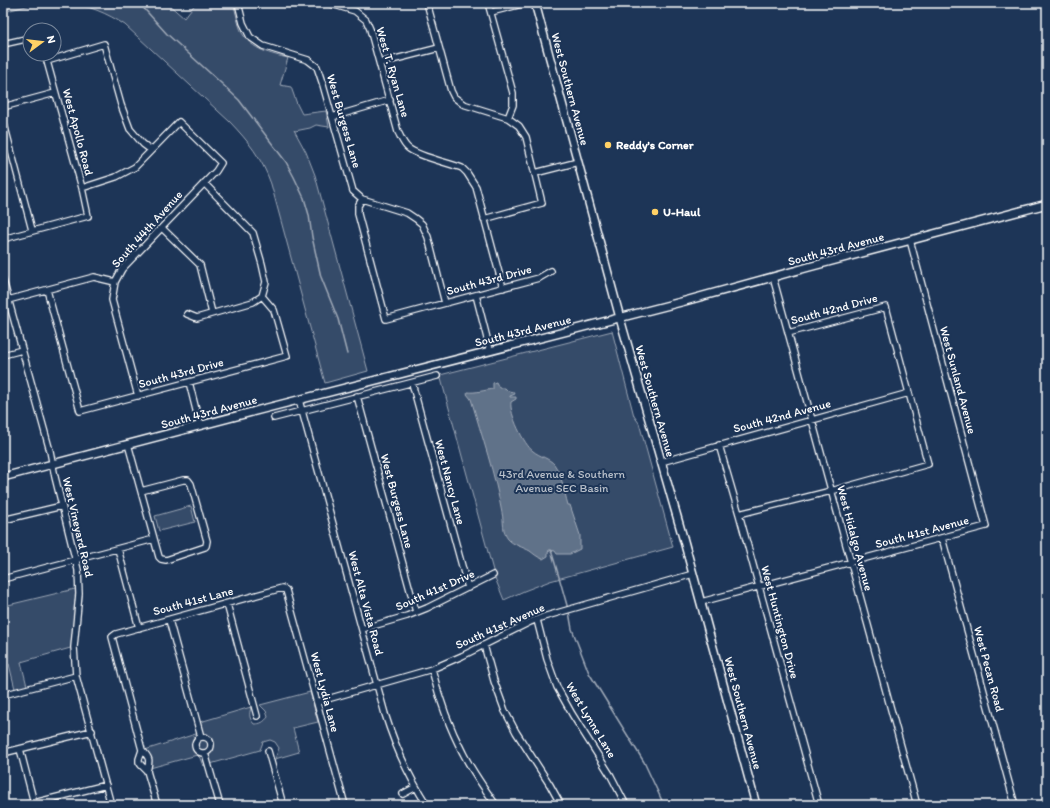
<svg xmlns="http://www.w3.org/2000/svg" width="1050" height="808" font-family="Itim,sans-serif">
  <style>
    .green { fill: #364b69; stroke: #9aa5b4 }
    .water { fill: #617289; stroke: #a0aab8 }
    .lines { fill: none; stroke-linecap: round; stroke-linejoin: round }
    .stream { stroke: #a0aab8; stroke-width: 1.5 }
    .minor-casing { stroke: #fff; stroke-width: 8 }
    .major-casing { stroke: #fff; stroke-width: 10 }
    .minor { stroke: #1d3557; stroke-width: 5.5 }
    .major { stroke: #1d3557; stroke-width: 7 }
    .poi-dot { fill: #ffd166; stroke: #1d3557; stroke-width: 1.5 }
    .labels { text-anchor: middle; stroke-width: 4; stroke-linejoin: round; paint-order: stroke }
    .street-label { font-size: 12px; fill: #fff; stroke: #1d3557 }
    .poi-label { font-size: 12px; font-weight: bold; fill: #fff; stroke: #1d3557; text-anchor: start }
    .park-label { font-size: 12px; fill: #b9c0ca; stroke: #1d3557 }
  </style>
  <rect width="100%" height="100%" fill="#1d3557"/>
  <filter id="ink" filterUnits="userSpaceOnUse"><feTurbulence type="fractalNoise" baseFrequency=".025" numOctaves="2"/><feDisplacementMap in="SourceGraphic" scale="8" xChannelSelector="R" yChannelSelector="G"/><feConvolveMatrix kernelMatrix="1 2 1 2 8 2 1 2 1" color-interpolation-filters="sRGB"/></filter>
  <g filter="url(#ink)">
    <path class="green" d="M3,3H48L34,4L3,12Z
      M66,3H167L184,18L196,3H233C236,12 238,25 242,33C252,50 271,54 288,58L280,85L291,87L297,104L302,114L326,111L329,127L316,125L310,128L295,131L294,130L306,152L315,175L368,371L325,383L271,184C262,158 248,141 230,122L125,25C107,13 88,5 66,3Z
      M612,331L634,416L639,423L673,547L550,581L524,591L504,600L495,578L440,375Z
      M191,506L195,522L159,531L155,516Z
      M79,588L74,647L21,662L27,686L15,689L9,664L3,666V602L4,606Z
      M310,692L318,722L293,728L299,752L275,759L279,748L275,742L270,740L263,742L260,750L203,766L200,758L197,755L150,768C151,759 152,756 145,750L202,732L200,722L251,707C249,715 249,718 254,724C261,724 264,722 268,717L266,711L260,705Z"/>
    <path class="water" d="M496,382L499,388H505L508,391L514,392L515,394L510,396V397H516V399L511,402C509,413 524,445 533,451C539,456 550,459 554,464C562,475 564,491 568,505H570L580,535V549L570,554H557L555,551L549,550L548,553V556L543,559C537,557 534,554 530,551C523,547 513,545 508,539C502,532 504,521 502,513C495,474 482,437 471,399L467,394L468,392C475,393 486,390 493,389V383Z"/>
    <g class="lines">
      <path class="stream" d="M139,3L167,34L221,83L239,100L286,162L294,177L304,198L309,215L312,237L321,277L338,319L347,354
        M551,550L559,577L568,609
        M569,612L572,629L589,673L644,762L664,805"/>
      <defs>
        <path id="minor" d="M238,3L243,23L250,37L263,46L308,60L317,67L323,85L353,191L362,199L407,213L416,219L422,224L428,237L445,303
          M328,3L355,11L366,20L370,29L398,132C401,137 403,144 408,148C417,156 449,163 462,168L467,173L476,187L503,288
          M427,3L451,91L454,97L463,104L508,118
          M491,12L526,3
          M3,44L30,38
          M47,61L104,44L121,105L130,129L143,144L151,150
          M380,63L439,48
          M3,107L55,93
          M332,117L390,100
          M3,120L32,230
          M535,173L578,162
          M82,188L116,177L135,167L179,122L221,163L216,171L122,269L115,282L112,300L138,396
          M362,199L358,206V214L386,319L539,278L551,271
          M484,219L542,203L526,137L519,126L508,118L513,105V93L488,3
          M162,228L200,265L212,313
          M3,239L88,216L82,188L45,54
          M773,277L917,805
          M3,280L50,451L55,477L78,570L79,594L74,647L76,676L111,805
          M47,290L80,411L287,356L274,310L262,296L266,282L262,264L253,233L204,183
          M476,295L490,350
          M8,300L94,277L115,282
          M187,314L197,318L253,302L262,296
          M3,355L22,350
          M189,382L200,426
          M412,383L468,588
          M357,396L416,612
          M299,400L385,714C395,746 409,777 427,805
          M274,418L437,376
          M128,444L159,557L161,559L166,560L205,547L206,546L207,541L191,484L188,480H183L141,491
          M719,445L739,514L819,805
          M661,462L909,393
          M739,514L831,491L928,464L886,307L788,333
          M3,520L62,506
          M942,538L1015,805
          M118,549L139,628
          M3,579L154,539
          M701,602L986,526L910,240
          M227,604L257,716
          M169,620L201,737
          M537,620L547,659L557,687L572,714L611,776L626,805
          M362,629L407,616L427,608L493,575
          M484,645L494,681L505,711L516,732L550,785L561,805
          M432,669C439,698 449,727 463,753C472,771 484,788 496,805
          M3,695L76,676
          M317,702L432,669L462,656L530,622L543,617L693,574
          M195 745a8 8 0 1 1 16 0a8 8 0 1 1-16 0Z
          M20,749L34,803
          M142,750C150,758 150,760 147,771
          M268,751L283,805
          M3,753L92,731
          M205,753L220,805
          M403,794L416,787
          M26,805L106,785
          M157,805L147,771L141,765L139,762V759L142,750L112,637L116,634L282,588L286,590L345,805"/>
        <path id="major" d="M535,3L623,329L684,541L756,805
          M3,477L263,409L685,301L809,267L1047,204"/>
      </defs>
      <use href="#minor" class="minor-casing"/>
      <use href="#major" class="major-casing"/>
      <use href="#minor" class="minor"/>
      <use href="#major" class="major"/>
    </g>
  </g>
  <g class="poi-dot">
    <circle cx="608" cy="145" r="4"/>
    <circle cx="655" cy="212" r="4"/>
  </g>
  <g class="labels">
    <g class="street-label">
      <text transform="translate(393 72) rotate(74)" y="4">West T. Ryan Lane</text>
      <text transform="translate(570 89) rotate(75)" y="4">West Southern Avenue</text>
      <text transform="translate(344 121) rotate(74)" y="4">West Burgess Lane</text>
      <text transform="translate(78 132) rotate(75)" y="4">West Apollo Road</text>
      <text transform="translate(147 229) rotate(-48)" y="4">South 44th Avenue</text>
      <text transform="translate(836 249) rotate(-15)" y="4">South 43rd Avenue</text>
      <text transform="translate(489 280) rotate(-15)" y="4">South 43rd Drive</text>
      <text transform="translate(834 309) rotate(-15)" y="4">South 42nd Drive</text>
      <text transform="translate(523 331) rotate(-14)" y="4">South 43rd Avenue</text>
      <text transform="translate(181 373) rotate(-15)" y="4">South 43rd Drive</text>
      <text transform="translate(958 380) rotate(75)" y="4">West Sunland Avenue</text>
      <text transform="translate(655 401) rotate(74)" y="4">West Southern Avenue</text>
      <text transform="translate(209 412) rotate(-15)" y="4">South 43rd Avenue</text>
      <text transform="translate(782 416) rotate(-15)" y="4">South 42nd Avenue</text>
      <text transform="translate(450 482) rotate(75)" y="4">West Nancy Lane</text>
      <text transform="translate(397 501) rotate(75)" y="4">West Burgess Lane</text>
      <text transform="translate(78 527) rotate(77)" y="4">West Vineyard Road</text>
      <text transform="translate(922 532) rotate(-15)" y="4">South 41st Avenue</text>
      <text transform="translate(855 538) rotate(75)" y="4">West Hidalgo Avenue</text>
      <text transform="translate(435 590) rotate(-24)" y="4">South 41st Drive</text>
      <text transform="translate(193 601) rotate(-15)" y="4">South 41st Lane</text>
      <text transform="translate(366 603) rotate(75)" y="4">West Alta Vista Road</text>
      <text transform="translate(780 622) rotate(75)" y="4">West Huntington Drive</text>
      <text transform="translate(500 626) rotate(-24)" y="4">South 41st Avenue</text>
      <text transform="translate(989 669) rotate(75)" y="4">West Pecan Road</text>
      <text transform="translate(325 692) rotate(75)" y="4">West Lydia Lane</text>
      <text transform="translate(743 713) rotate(75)" y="4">West Southern Avenue</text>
      <text transform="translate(591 720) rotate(59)" y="4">West Lynne Lane</text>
    </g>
    <g class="poi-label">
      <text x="616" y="149">Reddy's Corner</text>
      <text x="663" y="216">U-Haul</text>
    </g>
    <g class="park-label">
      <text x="562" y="478">43rd Avenue &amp; Southern<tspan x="562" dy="14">Avenue SEC Basin</tspan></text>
    </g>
  </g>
  <rect width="1050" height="808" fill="none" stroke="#1d3557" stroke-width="16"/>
  <rect x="8" y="8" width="1034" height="792" fill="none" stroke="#fff" stroke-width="1.5" filter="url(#ink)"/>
  <g transform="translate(42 42) rotate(75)"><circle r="19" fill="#1d3557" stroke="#77869a"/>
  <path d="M0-3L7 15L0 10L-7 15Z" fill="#ffd166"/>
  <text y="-6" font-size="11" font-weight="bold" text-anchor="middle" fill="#ffffff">N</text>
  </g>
</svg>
